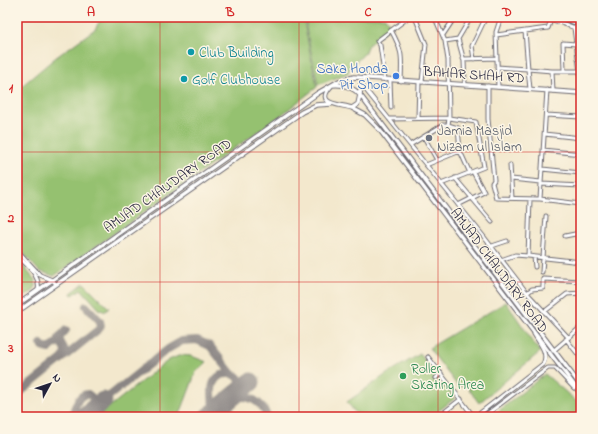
<svg xmlns="http://www.w3.org/2000/svg" width="598" height="434" font-family="'Indie Flower',sans-serif">
  <style>
    .green { fill: #95c16f; stroke: #5c7255 }
    .lines { fill: none; stroke-linecap: round; stroke-linejoin: round }
    .taxiway { stroke: #8a8584; stroke-width: 8 }
    .runway { stroke: #8a8584; stroke-width: 19 }
    .minor-casing { stroke: #6b676e; stroke-width: 5 }
    .major-casing { stroke: #6b676e; stroke-width: 5.5 }
    .minor { stroke: #fff; stroke-width: 3 }
    .major { stroke: #fff; stroke-width: 3.5 }
    .grid { fill: none; stroke: #d62828; stroke-width: 1; stroke-opacity: 0.55 }
    .culture-dot { fill: #0f9aa8; stroke: #fcf5e5; stroke-width: 1.5 }
    .shop-dot { fill: #3f7fe0; stroke: #fcf5e5; stroke-width: 1.5 }
    .worship-dot { fill: #6b7280; stroke: #fcf5e5; stroke-width: 1.5 }
    .leisure-dot { fill: #2e9e5b; stroke: #fcf5e5; stroke-width: 1.5 }
    .labels { text-anchor: middle; stroke-width: 3; stroke-linejoin: round; paint-order: stroke }
    .culture-label { font-size: 14px; fill: #0d838f; stroke: #fcf5e5; text-anchor: start }
    .shop-label { font-size: 14px; fill: #366cbe; stroke: #fcf5e5; text-anchor: end }
    .street-label { font-size: 14px; fill: #22223b; stroke: #fcf5e5 }
    .worship-label { font-size: 14px; fill: #5b616d; stroke: #fcf5e5; text-anchor: start }
    .leisure-label { font-size: 14px; fill: #27864d; stroke: #fcf5e5; text-anchor: start }
    .neatline { fill: none; stroke: #d62828; stroke-width: 1.5 }
    .grid-label { font-size: 13px; text-anchor: middle; font-weight: bold; fill: #d62828 }
  </style>
  <rect width="100%" height="100%" fill="#fcf5e5"/>
  <filter id="ink" filterUnits="userSpaceOnUse"><feTurbulence type="fractalNoise" baseFrequency=".025" numOctaves="2"/><feDisplacementMap in="SourceGraphic" scale="8" xChannelSelector="R" yChannelSelector="G"/><feConvolveMatrix kernelMatrix="1 2 1 2 8 2 1 2 1" color-interpolation-filters="sRGB"/></filter>
  <filter id="wash" filterUnits="userSpaceOnUse"><feTurbulence type="fractalNoise" baseFrequency=".012" numOctaves="4" result="noise"/><feDisplacementMap in="SourceGraphic" scale="16" xChannelSelector="R" yChannelSelector="G"/><feGaussianBlur stdDeviation="0.9" result="paint"/><feColorMatrix in="noise" values="0 0 0 0 0 0 0 0 0 0 0 0 0 0 0 0 0 1.4 0 .05"/><feComposite in="paint" operator="in"/></filter>
  <g filter="url(#wash)">
    <rect width="100%" height="100%" fill="#f3e8cd"/>
    <path class="green" d="M102,17H305V28L317,87L280,116L54,276L39,271L17,246V90L55,58L95,29Z
      M307,17H385L391,26L367,46L365,53L350,67L348,73L318,85L306,28Z
      M17,259L35,280L36,286L33,291L17,302Z
      M84,283L109,308L104,312L102,310L101,311L81,289L73,295L71,294V293Z
      M506,302L540,352L479,403L465,384L459,388L429,348Z
      M420,354L455,398L431,417H359L347,402L388,373Z
      M181,355L191,356L207,362L196,372L179,417H97L162,365L169,360Z
      M545,374L575,400L581,409V417H491Z"/>
    <g class="lines">
      <path class="taxiway" d="M61,343L59,338L66,330
        M41,344L45,348L49,349L57,342L61,343C65,349 66,352 63,358
        M17,395L99,329L101,326L100,321L86,306
        M233,396C249,396 262,400 267,417
        M103,401L168,349L182,341L197,340L210,346L232,374
        M210,416C217,405 207,389 216,379C221,373 239,371 240,382C240,387 236,392 233,396
        M71,417C75,409 77,394 88,394L93,398L95,407L86,417"/>
      <path class="runway" d="M83,417L103,401
        M208,417L251,382"/>
    </g>
  </g>
  <g filter="url(#ink)">
    <g class="lines">
      <defs>
        <path id="minor" d="M415,17L426,44L422,82
          M544,17L581,30
          M559,17L581,25
          M574,28L581,80
          M391,30C403,52 402,56 401,81
          M443,35L455,17
          M496,35L548,28L551,20
          M458,39L464,61L465,85
          M445,41L458,39L471,17
          M463,59L497,58
          M474,59L472,46L486,17
          M497,67L528,69L525,31
          M564,70L563,43L576,44
          M552,71H580
          M385,80L380,45L377,41L409,17
          M390,80L391,108
          M361,84L484,237L527,293L568,337
          M488,86V119L494,180L492,183L496,198L540,199L547,90
          M498,87L496,32L501,17
          M530,89L528,69L552,71L553,91
          M546,115L581,117
          M418,118L419,82
          M389,119L449,118L448,60L445,41L435,18
          M544,134L581,138
          M424,137L437,160
          M410,145L443,125H448
          M543,150L581,154
          M426,165L460,151
          M510,165L512,198
          M542,169L581,173
          M455,178L492,222
          M511,179L541,182
          M441,184L484,167L476,122L449,118L448,125L458,128L460,151L470,173
          M541,184L581,186
          M540,199L581,204
          M458,205L484,192L473,172
          M565,236L580,233L581,234
          M492,246L507,241
          M17,250L40,275L52,280L56,284
          M17,255C26,265 41,275 38,290
          M528,256L581,262
          M534,257L535,267
          M501,260L515,255L528,256L530,199
          M542,272L546,216
          M527,293L532,289L543,288V279L581,281
          M544,312L567,294L581,293
          M566,339L581,358
          M553,351L581,327
          M428,357L474,417
          M436,378L441,373
          M438,417L461,399
          M475,417L543,364C549,353 539,343 534,334
          M483,417L548,368H555L574,388"/>
        <path id="major" d="M366,78L361,84L360,95L581,386
          M332,85C342,84 353,87 360,95L358,104L352,108C340,104 313,105 332,85Z
          M352,108L365,115L379,129L581,394
          M17,305L318,93L339,81L354,77L581,93
          M17,312L302,112L316,105L331,104"/>
      </defs>
      <use href="#minor" class="minor-casing"/>
      <use href="#major" class="major-casing"/>
      <use href="#minor" class="minor"/>
      <use href="#major" class="major"/>
    </g>
  </g>
  <path class="grid" d="M160,17V417M299,17V417M438,17V417M17,152H581M17,282H581"/>
  <g class="culture-dot">
    <circle cx="191" cy="52" r="4"/>
    <circle cx="184" cy="79" r="4"/>
  </g>
  <circle class="shop-dot" cx="396" cy="76" r="4"/>
  <circle class="worship-dot" cx="429" cy="138" r="4"/>
  <circle class="leisure-dot" cx="403" cy="376" r="4"/>
  <g class="labels">
    <g class="culture-label">
      <text x="199" y="57">Club Building</text>
      <text x="192" y="84">Golf Clubhouse</text>
    </g>
    <g class="shop-label">
      <text x="388" y="73">Saka Honda<tspan x="388" dy="16">Pit Shop</tspan></text>
    </g>
    <g class="street-label">
      <text transform="translate(474 74) rotate(4)" y="5">BAHAR SHAH RD</text>
      <text transform="translate(167 185) rotate(-35)" y="5">AMJAD CHAUDARY ROAD</text>
      <text transform="translate(500 270) rotate(53)" y="5">AMJAD CHAUDARY ROAD</text>
    </g>
    <g class="worship-label">
      <text x="437" y="135">Jamia Masjid<tspan x="437" dy="16">Nizam ul Islam</tspan></text>
    </g>
    <g class="leisure-label">
      <text x="411" y="373">Roller<tspan x="411" dy="16">Skating Area</tspan></text>
    </g>
  </g>
  <rect width="598" height="434" fill="none" stroke="#fcf5e5" stroke-width="44"/>
  <g transform="translate(50 384) rotate(50)" stroke="#fcf5e5" stroke-width="3" paint-order="stroke">
  <path d="M0-3L7 15L0 10L-7 15Z" fill="#22223b"/>
  <text y="-6" font-size="11" font-weight="bold" text-anchor="middle" fill="#22223b">N</text>
  </g>
  <rect x="22" y="22" width="554" height="390" class="neatline"/>
  <g class="grid-label">
    <text x="91" y="16">A</text>
    <text x="230" y="16">B</text>
    <text x="368" y="16">C</text>
    <text x="507" y="16">D</text>
    <text x="11" y="92">1</text>
    <text x="11" y="222">2</text>
    <text x="11" y="352">3</text>
  </g>
</svg>
